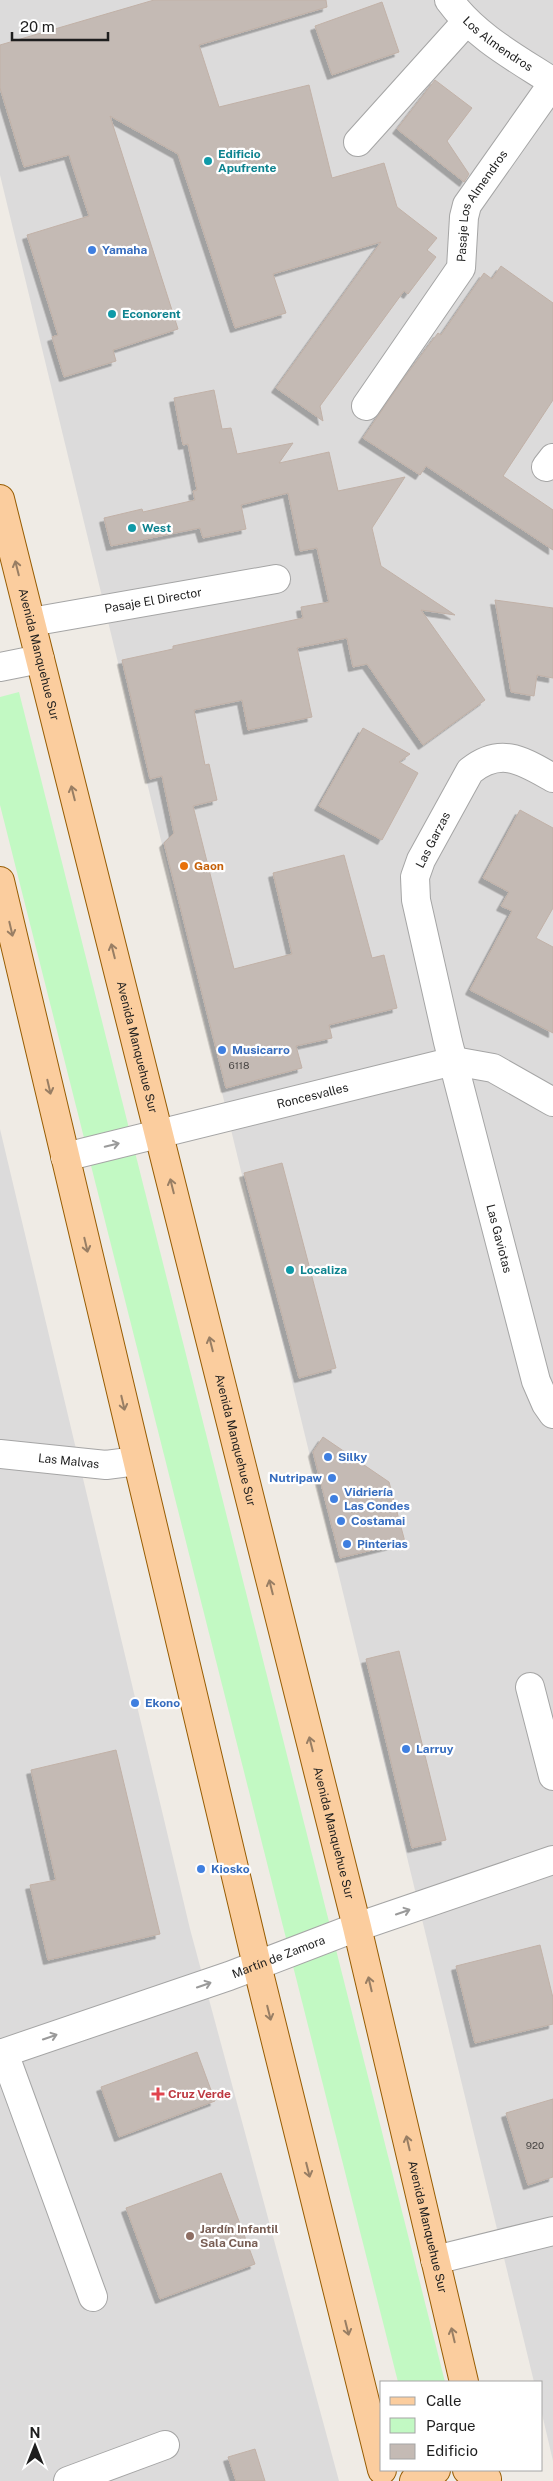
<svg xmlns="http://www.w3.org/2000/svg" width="553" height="2481" font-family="'Public Sans',sans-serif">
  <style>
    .residential { fill: #dcdbdb }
    .park { fill: #c2f9c3 }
    .building { fill: #c4bab4; stroke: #c1b1a7; filter: url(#shadow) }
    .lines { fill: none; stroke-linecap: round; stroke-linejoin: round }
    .minor-casing { stroke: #a5a5a5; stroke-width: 30 }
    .major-casing { stroke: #975c02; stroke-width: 30 }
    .minor { stroke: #fff; stroke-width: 28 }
    .major { stroke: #fbcd9e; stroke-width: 28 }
    .oneway { stroke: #987e64 }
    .oneway2 { stroke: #9a9a9a }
    .culture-dot { fill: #0f9aa8; stroke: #fff; stroke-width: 2 }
    .shop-dot { fill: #3f7fe0; stroke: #fff; stroke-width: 2 }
    .food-dot { fill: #e8710a; stroke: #fff; stroke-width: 2 }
    .health-dot { fill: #e0444e; stroke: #fff; stroke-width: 2 }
    .education-dot { fill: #8d6e63; stroke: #fff; stroke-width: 2 }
    .labels { text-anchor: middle; stroke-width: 4.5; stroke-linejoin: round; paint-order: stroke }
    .number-label { font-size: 10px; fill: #484544 }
    .street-label { font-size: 12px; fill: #1e1e1e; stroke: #fff }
    .culture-label { font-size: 12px; font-weight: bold; fill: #0d838f; stroke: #fff; text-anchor: start }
    .shop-label { font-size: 12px; font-weight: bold; fill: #366cbe; stroke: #fff; text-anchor: start }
    .food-label { font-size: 12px; font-weight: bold; fill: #c56008; stroke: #fff; text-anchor: start }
    .health-label { font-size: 12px; font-weight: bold; fill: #be3a42; stroke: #fff; text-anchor: start }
    .education-label { font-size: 12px; font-weight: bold; fill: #785e54; stroke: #fff; text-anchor: start }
  </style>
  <defs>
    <filter id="shadow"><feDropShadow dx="-4.5" dy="4.5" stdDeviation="0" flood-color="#0004"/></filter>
  </defs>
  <rect width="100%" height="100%" fill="#efebe5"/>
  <path class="residential" d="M0,0H553V2461L542,2414V2382H534L0,175Z
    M0,1129L190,1929L339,2481H0Z"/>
  <path class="park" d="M19,692L445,2382H398L0,805V697Z"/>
  <path class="building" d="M154,0H326L327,7L199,45L219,107L309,85L332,178L384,163L397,207L437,238L427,250L436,257L408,294L404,291L320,406L323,421L276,388L381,242L273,274L286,313L235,328L178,154L110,116L178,329L113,350L116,361L64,377L52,337L58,335L27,235L89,216L69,155L24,167L0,88V45Z
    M382,2L399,52L332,75L315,26Z
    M435,80L472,108L447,141L469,174L464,182L397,129Z
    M501,266L553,303V400L503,476L553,510V550L426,466L420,475L363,438L404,378L438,333L441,335L484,273L492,279Z
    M214,390L222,429L231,428L237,454L293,443L279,463L329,452L338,491L405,477L372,528L381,566L455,615L421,610L485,700L423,745L367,664L353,667L347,638L297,648L312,717L248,730L242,700L194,710L205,765L209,764L217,800L193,806L234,969L292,954L273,873L344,855L372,958L384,955L397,1008L329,1025L332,1038L296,1046L302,1068L226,1088L164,843L174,833L162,776L150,779L122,660L173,649V646L303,618L301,607L329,602L317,548L300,551L288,493L241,505L246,529L203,538L200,528L111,546L104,518L142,509L143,512L195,500L193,491L197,490L188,444L183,445L174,398Z
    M495,600L553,608V678L537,675L534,696L511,692Z
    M363,728L410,754L399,762L418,773L382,840L319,806Z
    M520,810L553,828V908L536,938L553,947V1033L470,990L512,911L501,906L509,892L483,878Z
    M282,1163L336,1368L299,1378L244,1173Z
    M323,1437L389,1482L405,1542L340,1558L313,1452Z
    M399,1651L446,1840L412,1848L366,1659Z
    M116,1750L160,1934L48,1960L30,1885L56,1880L31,1770Z
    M540,1945L553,1998V2024L475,2043L456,1966Z
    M197,2052L215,2101L119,2137L101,2087Z
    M553,2099V2177L528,2185L506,2113Z
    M221,2173L255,2264L160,2299L126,2208Z
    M255,2449L265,2481H236L228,2457Z"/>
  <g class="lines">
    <defs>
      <g id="minor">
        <path id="s1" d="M449,0C475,36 516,58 553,82"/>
        <path d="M358,142L466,22"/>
        <path id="s2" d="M366,406L461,268L464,217L467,205L553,83"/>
        <path d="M546,467L553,458"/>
        <path id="s3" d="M31,622L276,579"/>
        <path d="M0,667L40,659"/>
        <path id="s4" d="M553,778C523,761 501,746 470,771L421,860L415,877L416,900L448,1042L536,1381L546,1404L553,1414"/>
        <path id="s5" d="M65,1157L454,1061L493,1068L553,1102"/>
        <path id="s6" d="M0,1454L106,1465L137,1461"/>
        <path d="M530,1687L553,1776"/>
        <path d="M4,2053L93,2297"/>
        <path id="s7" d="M0,2054L229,1976L357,1927L553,1860"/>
        <path d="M435,2260L553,2231"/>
        <path d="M68,2481L165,2445"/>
      </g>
      <g id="major">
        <path id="s8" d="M0,499L357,1927L464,2382"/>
        <path d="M0,881L257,1965L382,2470"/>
        <path d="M467,2470L487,2479"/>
        <path d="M414,2481L436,2470"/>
      </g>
    </defs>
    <use href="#minor" class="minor-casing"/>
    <use href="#major" class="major-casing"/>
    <use href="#minor" class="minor"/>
    <use href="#major" class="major"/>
  </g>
  <defs><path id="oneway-shaft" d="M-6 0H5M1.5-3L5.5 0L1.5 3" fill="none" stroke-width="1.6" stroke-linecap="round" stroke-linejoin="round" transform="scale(1.25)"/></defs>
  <g class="oneway">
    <use href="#oneway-shaft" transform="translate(17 568) rotate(-104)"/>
    <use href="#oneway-shaft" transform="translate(73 793) rotate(-104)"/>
    <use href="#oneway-shaft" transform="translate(11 929) rotate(77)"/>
    <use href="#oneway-shaft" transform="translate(113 951) rotate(-104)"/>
    <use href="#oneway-shaft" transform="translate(49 1087) rotate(77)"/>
    <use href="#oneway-shaft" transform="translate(172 1186) rotate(-104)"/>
    <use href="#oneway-shaft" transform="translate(86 1245) rotate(77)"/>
    <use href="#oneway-shaft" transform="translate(211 1344) rotate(-104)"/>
    <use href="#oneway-shaft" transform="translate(123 1403) rotate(77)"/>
    <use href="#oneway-shaft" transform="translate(271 1587) rotate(-104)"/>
    <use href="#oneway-shaft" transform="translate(311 1744) rotate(-104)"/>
    <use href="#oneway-shaft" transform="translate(370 1984) rotate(-103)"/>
    <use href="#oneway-shaft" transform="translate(269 2013) rotate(76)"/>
    <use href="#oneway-shaft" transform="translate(408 2143) rotate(-103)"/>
    <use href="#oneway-shaft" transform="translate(308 2170) rotate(76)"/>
    <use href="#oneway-shaft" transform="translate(347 2328) rotate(76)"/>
    <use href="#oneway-shaft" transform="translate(453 2335) rotate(-103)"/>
  </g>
  <g class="oneway2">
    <use href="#oneway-shaft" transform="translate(112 1145) rotate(-14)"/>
    <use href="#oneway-shaft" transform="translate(403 1912) rotate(-19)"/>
    <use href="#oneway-shaft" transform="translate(204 1985) rotate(-19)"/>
    <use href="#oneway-shaft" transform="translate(50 2037) rotate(-19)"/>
  </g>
  <g class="culture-dot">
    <circle cx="208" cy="161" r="5"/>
    <circle cx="112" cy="314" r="5"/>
    <circle cx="132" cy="528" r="5"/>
    <circle cx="290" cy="1270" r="5"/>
  </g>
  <g class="shop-dot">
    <circle cx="92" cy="250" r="5"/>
    <circle cx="222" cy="1050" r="5"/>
    <circle cx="328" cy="1457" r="5"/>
    <circle cx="332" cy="1478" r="5"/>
    <circle cx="334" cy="1499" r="5"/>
    <circle cx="341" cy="1521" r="5"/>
    <circle cx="347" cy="1544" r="5"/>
    <circle cx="135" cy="1703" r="5"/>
    <circle cx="406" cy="1749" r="5"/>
    <circle cx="201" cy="1869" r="5"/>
  </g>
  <circle class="food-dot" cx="184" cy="866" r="5"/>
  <path class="health-dot" d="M155.5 2086.5h5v5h5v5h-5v5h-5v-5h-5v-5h5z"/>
  <circle class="education-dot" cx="190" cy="2236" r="5"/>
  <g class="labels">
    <g class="number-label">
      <text x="239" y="1069">6118</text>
      <text x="535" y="2149">920</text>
    </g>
    <g class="street-label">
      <text dy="4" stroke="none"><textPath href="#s1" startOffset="66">Los Almendros</textPath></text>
      <text dy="4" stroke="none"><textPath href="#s2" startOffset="235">Pasaje Los Almendros</textPath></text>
      <text dy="4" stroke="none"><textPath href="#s3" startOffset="124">Pasaje El Director</textPath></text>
      <text dy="4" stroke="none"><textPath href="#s8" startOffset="160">Avenida Manquehue Sur</textPath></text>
      <text transform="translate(433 840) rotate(-63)" y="4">Las Garzas</text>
      <text dy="4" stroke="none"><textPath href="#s8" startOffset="565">Avenida Manquehue Sur</textPath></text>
      <text dy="4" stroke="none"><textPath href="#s5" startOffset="255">Roncesvalles</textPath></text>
      <text dy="4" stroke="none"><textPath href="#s4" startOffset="582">Las Gaviotas</textPath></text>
      <text dy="4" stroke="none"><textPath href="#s8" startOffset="970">Avenida Manquehue Sur</textPath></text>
      <text dy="4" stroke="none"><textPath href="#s6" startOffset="69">Las Malvas</textPath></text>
      <text dy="4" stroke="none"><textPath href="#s8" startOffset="1375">Avenida Manquehue Sur</textPath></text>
      <text dy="4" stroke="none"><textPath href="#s7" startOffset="295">Martín de Zamora</textPath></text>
      <text dy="4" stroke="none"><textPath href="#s8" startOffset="1780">Avenida Manquehue Sur</textPath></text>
    </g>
    <g class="culture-label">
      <text x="218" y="158">Edificio<tspan x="218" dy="14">Apufrente</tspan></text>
      <text x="122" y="318">Econorent</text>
      <text x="142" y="532">West</text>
      <text x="300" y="1274">Localiza</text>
    </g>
    <g class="shop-label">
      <text x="102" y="254">Yamaha</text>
      <text x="232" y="1054">Musicarro</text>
      <text x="338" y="1461">Silky</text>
      <text x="322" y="1482" text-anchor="end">Nutripaw</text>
      <text x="344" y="1496">Vidriería<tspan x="344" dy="14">Las Condes</tspan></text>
      <text x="351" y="1525">Costamai</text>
      <text x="357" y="1548">Pinterias</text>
      <text x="145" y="1707">Ekono</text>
      <text x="416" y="1753">Larruy</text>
      <text x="211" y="1873">Kiosko</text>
    </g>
    <g class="food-label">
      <text x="194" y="870">Gaon</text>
    </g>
    <g class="health-label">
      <text x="168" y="2098">Cruz Verde</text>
    </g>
    <g class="education-label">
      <text x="200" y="2233">Jardín Infantil<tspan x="200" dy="14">Sala Cuna</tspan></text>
    </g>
  </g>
  <rect x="380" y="2381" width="162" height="90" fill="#ffffff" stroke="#a5a5a5"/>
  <rect x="390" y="2397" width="25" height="8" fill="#fbcd9e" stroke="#a5a5a5"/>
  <text x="426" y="2406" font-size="15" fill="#1e1e1e">Calle</text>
  <rect x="390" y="2418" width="25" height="15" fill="#c2f9c3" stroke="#a5a5a5"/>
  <text x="426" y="2431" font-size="15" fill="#1e1e1e">Parque</text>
  <rect x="390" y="2444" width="25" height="15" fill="#c4bab4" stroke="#a5a5a5"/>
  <text x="426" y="2456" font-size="15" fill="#1e1e1e">Edificio</text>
  <g transform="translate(35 2446)" stroke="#ffffff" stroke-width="4" paint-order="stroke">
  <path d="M0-4L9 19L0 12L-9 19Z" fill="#1e1e1e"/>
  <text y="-8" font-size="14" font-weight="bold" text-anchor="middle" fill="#1e1e1e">N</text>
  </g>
  <path d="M12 32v8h96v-8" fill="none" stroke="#1e1e1e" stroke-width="2.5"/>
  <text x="20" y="32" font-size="15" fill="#1e1e1e" stroke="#ffffff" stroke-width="4" paint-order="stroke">20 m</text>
</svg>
